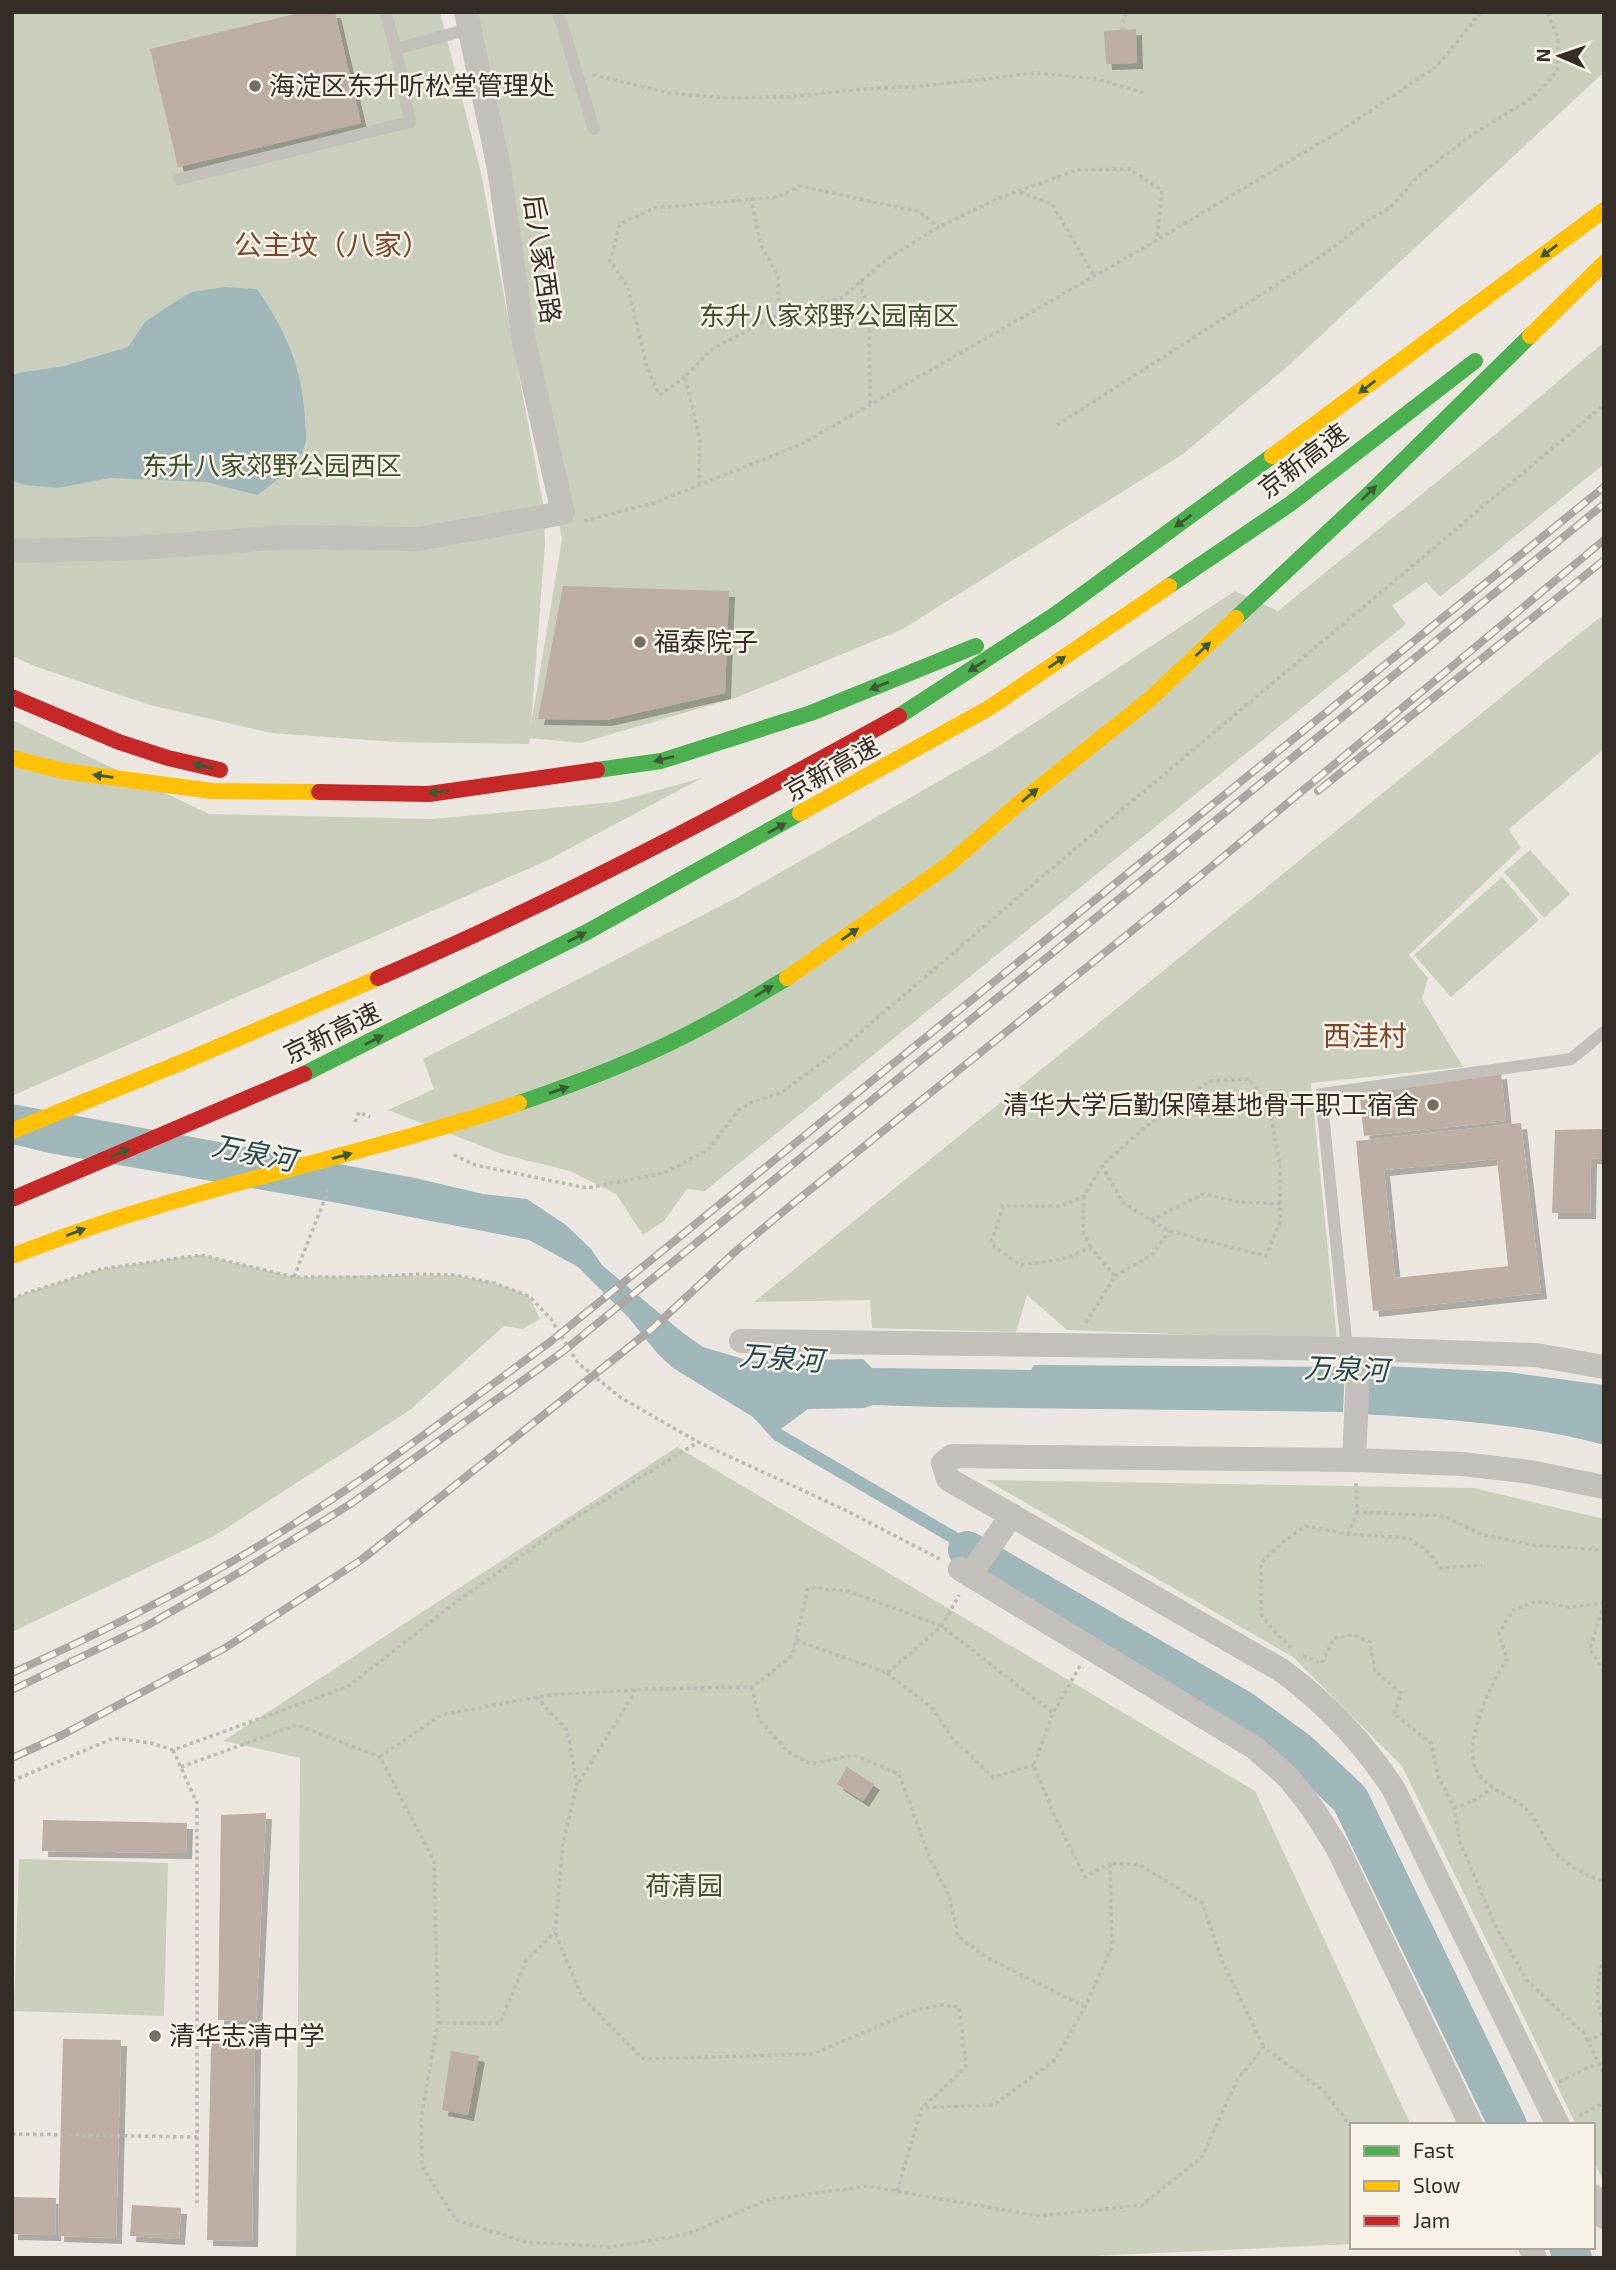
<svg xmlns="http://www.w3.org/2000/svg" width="1616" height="2270" font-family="'Exo 2','Noto Sans SC',sans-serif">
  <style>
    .green { fill: #c9cfbc }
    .water { fill: #9fb7b9 }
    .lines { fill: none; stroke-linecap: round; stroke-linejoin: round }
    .river { stroke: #9fb7b9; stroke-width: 38 }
    .building { fill: #bcaea4; fill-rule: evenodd; filter: url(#shadow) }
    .path { stroke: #bcb8b2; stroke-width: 3.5; stroke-dasharray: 3.5 3.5; stroke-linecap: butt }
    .lane { stroke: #c3bfba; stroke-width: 12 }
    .street { stroke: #c3bfba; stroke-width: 24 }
    .fast { stroke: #4caf50; stroke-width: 16 }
    .slow { stroke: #ffc107; stroke-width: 16 }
    .jam { stroke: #c62828; stroke-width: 16 }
    .rail-casing { stroke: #aba8a4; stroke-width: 8 }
    .rail { stroke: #f7f2e8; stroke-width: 5; stroke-dasharray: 16; stroke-linecap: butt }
    .oneway { fill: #3c5a36 }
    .poi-dot { fill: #746e68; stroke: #f7f2e8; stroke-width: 2.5 }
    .labels { text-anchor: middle; stroke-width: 5; stroke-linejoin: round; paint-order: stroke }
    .poi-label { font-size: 26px; fill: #342d28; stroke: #f7f2e8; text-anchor: start }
    .street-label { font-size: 26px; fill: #342d28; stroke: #f7f2e8 }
    .park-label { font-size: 26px; fill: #404f2f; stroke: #f7f2e8 }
    .neighbourhood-label { font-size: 28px; fill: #79472b; stroke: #f7f2e8 }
    .water-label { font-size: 28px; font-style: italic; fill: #234850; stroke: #f7f2e8 }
  </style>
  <defs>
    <filter id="shadow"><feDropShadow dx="6" dy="6" stdDeviation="0" flood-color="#0004"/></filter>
  </defs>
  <rect width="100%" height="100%" fill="#ebe7e0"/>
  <path class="green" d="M12,12H440L481,173L544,509L545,544L531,725L562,539L455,12H1604V72L1288,366L1183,454L901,630L735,698L581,743L530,738L529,744L397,742L271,733L150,705L37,667L12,656Z
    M1604,342V464L1440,597L1426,582L1392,606L1406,624L705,1191L687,1189L664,1221L643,1235L616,1194L570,1171L505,1155L388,1110L434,1089L423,1059L734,899L993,750L1235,591L1278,611L1508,424Z
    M1604,614V749L1509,829L1521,848L1409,955L1428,978L1422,999L1463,1067L1311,1083L1337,1340L1067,1330L1027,1295L1016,1332L872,1328L870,1300L754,1302Z
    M12,720L209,814L432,819L615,802L702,778L546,861L12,1096Z
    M1530,850L1570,894L1544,918L1504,872Z
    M1502,877L1539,920L1451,997L1414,955Z
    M201,1255L294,1277L454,1275L494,1283L529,1296L540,1319L523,1329L504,1326L410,1410L214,1536L12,1632V1300L21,1295L101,1269Z
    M677,1447L1255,1791L1411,2125H1352V2244L1050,2258H296L300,1758L223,1741Z
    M986,1480L1474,1488L1604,1519V2182L1593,2160V2125H1576L1402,1766L1293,1657Z
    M19,1859L168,1863L164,2016L14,2011Z"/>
  <path class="water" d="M225,287L257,289C286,331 302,367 305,419C305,425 307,434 306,440C302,465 276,481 257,495L207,482L110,478L58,488L24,485L12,481V376L18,373L64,366L128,347L145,322L167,307L192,292Z
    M12,1104L415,1178L483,1194L527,1199L566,1225L591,1249L602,1265L683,1333L703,1347L750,1361L863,1359L872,1368L1031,1370L1034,1365L1345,1367L1343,1412L938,1407L873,1405L864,1408L808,1409L781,1429L1018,1568L1012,1579L774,1440L753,1417L673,1368L657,1353L629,1318L578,1267L529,1240L338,1203L49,1153L12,1144Z
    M1364,1365L1508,1372L1604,1385V1445C1529,1424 1441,1419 1363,1414Z"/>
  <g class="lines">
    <path class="river" d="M967,1550L1243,1710L1299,1751L1350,1799L1508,2125
      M1568,2247L1573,2258"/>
  </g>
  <path class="building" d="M303,12H335L361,123L178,167L150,49Z
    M1136,29L1137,63L1106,64L1104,31Z
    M563,586L729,591L725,693L606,720L538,719Z
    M1501,1073L1506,1121L1364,1136L1359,1089Z
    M1521,1123L1541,1293L1373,1311L1356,1141ZM1497,1159L1508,1266L1395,1278L1384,1170Z
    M1604,1129V1159L1591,1158L1590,1213H1552L1555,1130Z
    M847,1767L874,1784L863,1801L837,1784Z
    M266,1813L256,2021L218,2020L221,1815Z
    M43,1820L187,1823L186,1853L42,1851Z
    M63,2039L121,2040L116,2238L58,2236Z
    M211,2042L255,2043L252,2241L207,2240Z
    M451,2051L479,2056L468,2115L442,2110Z
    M12,2197L56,2198L55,2235L12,2234Z
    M132,2205L181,2208L179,2239L130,2236Z"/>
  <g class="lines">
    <path class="path" d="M1122,30L1126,12
      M593,75L669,93L727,98L786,97L864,89L924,86L1036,73L1097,79L1145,93
      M1020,192L1052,204L1094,276
      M751,198L760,243L778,277L779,314
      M860,282L869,312L870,404
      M685,377L659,395L646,364L628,287L610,261L620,224L654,208L777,197L800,186L920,212L939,227
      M1057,425L1323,255L1370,219L1390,208L1417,177L1473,134L1532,98L1557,72L1558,38L1547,12
      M699,485L700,440L685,377L712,349L779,314L841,298L887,259L939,227L999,198L1077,170L1129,169L1162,190L1157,240
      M584,521L654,503L802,444L1157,240L1345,128L1437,66L1481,12
      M355,1122L359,1112L370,1117
      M454,1155L475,1165L587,1188L664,1173L708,1150L739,1110L752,1102L781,1093L847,1044L1050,870L1604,405
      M1084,1196L1083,1231L1091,1248
      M1151,1220L1203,1194L1239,1202L1280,1204
      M1115,1276L1152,1255L1169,1231
      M294,1277L328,1191
      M12,1300L21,1295L101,1269L201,1255L294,1277H369L417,1274L454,1275L494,1283L529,1296L551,1319L578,1363L620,1397L698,1442
      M1086,1323L1115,1276L1091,1248L1063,1259L1020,1265L991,1244L1003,1206H1061L1084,1196L1102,1166L1143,1129L1178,1103L1210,1081L1249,1079L1269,1107L1280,1165V1222L1266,1256L1169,1231L1123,1203L1102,1166
      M1356,1483L1357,1512L1445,1516L1480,1534L1532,1545L1604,1550
      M1348,1534L1357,1512
      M1604,1603L1569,1607L1537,1601L1512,1611L1499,1634L1507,1659C1491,1683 1459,1748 1479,1775C1493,1794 1519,1796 1534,1818C1540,1827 1544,1838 1550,1846C1563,1863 1584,1876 1604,1881
      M1604,1604L1590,1649L1604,1672
      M796,1640L887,1673L942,1626L959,1595
      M1291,1648L1276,1633L1261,1614V1563L1284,1541L1306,1526L1348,1534L1409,1538L1427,1551L1441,1568L1482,1565
      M1303,1656L1322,1663
      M1322,1663L1334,1638L1354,1635L1370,1642L1375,1671L1401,1693L1394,1714L1431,1743L1438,1776L1454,1808L1460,1842L1494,1923L1528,1982L1584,2033L1604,2074
      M1080,1666L1053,1713L1034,1765L1054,1815L1085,1877L1110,1863
      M887,1673L932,1708L953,1739L993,1777L1034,1765
      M752,1687L759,1719L788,1752L811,1764L854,1755L899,1774L930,1859L949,1895L958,1936L986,1957L1085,2007
      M536,1697L567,1730L577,1784L563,1843L555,1932L582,1997L643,2059L813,2054L916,2010L941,2005L959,2007L966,2067L922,2108
      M173,1750L197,1803V2207
      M380,1757L441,1715L549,1695L651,1689L752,1687L792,1656L808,1588L845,1590L942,1626L1053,1713
      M181,1767L297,1725L380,1757L434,1861L438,2023L421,2118L422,2166L456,2220L526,2242L611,2247L688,2234L767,2200L867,2186L1039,2216L1142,2205L1202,2157L1237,2080L1264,2047L1326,2093L1352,2128
      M12,1781L114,1738L151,1743L173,1750L349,1686L451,1606L570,1521L698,1442L841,1508L940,1559
      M579,1782L636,1690
      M1454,1808L1476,1800L1493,1787
      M1604,1958C1597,1979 1594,2002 1604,2023
      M439,2023H500L526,1961L555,1932
      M1588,2041L1604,2033
      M1559,2082L1598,2063
      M1579,2116L1604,2103
      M12,2134L197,2137
      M897,2191L922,2108L994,2105L1055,2060L1085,2007L1112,1947L1110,1863L1140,1865L1202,1903L1224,1965L1264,2047"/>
    <path class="lane" d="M385,12L396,49L469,29
      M558,12L594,129
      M179,179L410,122L396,49
      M1347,1349L1321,1094L1571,1059L1604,1032"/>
    <path class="street" d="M12,551L138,548L288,537L418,539L563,513L524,342L499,168L466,12
      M741,1341L1359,1349L1536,1355L1604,1367
      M1354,1460L1359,1349
      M960,1569L1255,1748L1289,1778L1313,1809L1337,1847L1471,2125
      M970,1575L1012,1515
      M1558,2125L1393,1788C1362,1741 1326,1703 1281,1670L948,1479L943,1463L952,1456L1354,1460L1463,1464L1530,1472L1604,1487
      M1593,2196L1604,2217
      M1530,2247L1535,2258"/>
    <path class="fast" d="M1169,586L1290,504L1475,361
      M1236,618L1372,491L1530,336
      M899,716L1056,614L1272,456
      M597,770L661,761L811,713L976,646
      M304,1074L587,932L800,813
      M519,1103C583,1081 647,1057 707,1024C734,1010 760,994 787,978"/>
    <path class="slow" d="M1530,336L1604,263
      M1272,456L1604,210
      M12,758L63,771L212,791L319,792
      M800,813L989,708L1169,586
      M787,978L948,865L1017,805L1150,699L1236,618
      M12,1131L185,1061L378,978
      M12,1256C57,1239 102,1222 148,1209C271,1171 397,1144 519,1103"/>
    <path class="jam" d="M12,697L119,742L168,758L220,770
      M319,792L429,794L597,770
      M378,978C557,901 729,810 899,716
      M12,1199L304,1074"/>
    <defs>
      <path id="rail" d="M1318,791L1604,560
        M12,1673C112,1628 211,1578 303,1518C388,1464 469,1401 550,1342L1604,487
        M12,1690L148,1625L242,1571L352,1503L561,1353L1604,504
        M12,1758L62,1735L225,1648L361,1560L653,1328L737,1250L790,1206L1200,876L1604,540"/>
    </defs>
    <use href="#rail" class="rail-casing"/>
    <use href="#rail" class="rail"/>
  </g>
  <defs><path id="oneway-solid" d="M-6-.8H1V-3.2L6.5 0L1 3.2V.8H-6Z" transform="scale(1.75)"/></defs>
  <g class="oneway">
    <use href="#oneway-solid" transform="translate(1549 251) rotate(143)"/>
    <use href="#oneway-solid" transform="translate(1367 387) rotate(143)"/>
    <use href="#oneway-solid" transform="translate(1369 493) rotate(-44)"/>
    <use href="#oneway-solid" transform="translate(1183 521) rotate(144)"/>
    <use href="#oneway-solid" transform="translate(1203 649) rotate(-43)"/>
    <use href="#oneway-solid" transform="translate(1057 662) rotate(-34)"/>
    <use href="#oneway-solid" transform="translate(977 666) rotate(147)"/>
    <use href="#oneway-solid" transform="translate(879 686) rotate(158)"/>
    <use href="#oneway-solid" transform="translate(664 759) rotate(166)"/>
    <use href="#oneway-solid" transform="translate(203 766) rotate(-167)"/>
    <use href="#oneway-solid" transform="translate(103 776) rotate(-172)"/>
    <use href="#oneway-solid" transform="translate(439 792) rotate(173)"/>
    <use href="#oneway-solid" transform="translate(1030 795) rotate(-39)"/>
    <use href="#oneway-solid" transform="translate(777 828) rotate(-29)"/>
    <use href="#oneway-solid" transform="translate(850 934) rotate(-35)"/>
    <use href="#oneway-solid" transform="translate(577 937) rotate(-27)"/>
    <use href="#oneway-solid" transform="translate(764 991) rotate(-30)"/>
    <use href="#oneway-solid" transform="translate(374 1040) rotate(-27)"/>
    <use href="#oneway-solid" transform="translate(559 1090) rotate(-19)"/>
    <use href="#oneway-solid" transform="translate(120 1153) rotate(-23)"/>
    <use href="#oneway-solid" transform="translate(342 1156) rotate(-15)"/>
    <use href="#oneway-solid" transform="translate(76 1232) rotate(-21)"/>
  </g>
  <g class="poi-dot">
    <circle cx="255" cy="86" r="7"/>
    <circle cx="640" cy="642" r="7"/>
    <circle cx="1433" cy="1105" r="7"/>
    <circle cx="155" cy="2036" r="7"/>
  </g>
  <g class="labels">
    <g class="poi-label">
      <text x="269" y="95">海淀区东升听松堂管理处</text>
      <text x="654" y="651">福泰院子</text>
      <text x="1419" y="1114" text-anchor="end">清华大学后勤保障基地骨干职工宿舍</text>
      <text x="169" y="2045">清华志清中学</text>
    </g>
    <g class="street-label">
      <text transform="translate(542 259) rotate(82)" y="9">后八家西路</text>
      <text transform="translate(1303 461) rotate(-37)" y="9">京新高速</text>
      <text transform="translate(832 769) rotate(-29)" y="9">京新高速</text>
      <text transform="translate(332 1033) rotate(-26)" y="9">京新高速</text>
    </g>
    <g class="park-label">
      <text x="829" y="325">东升八家郊野公园南区</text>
      <text x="272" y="475">东升八家郊野公园西区</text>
      <text x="684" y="1895">荷清园</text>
    </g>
    <g class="neighbourhood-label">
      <text x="332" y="255">公主坟（八家）</text>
      <text x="1365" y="1046">西洼村</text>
    </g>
    <g class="water-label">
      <text transform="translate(254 1153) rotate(11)" y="10">万泉河</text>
      <text transform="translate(781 1358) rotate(4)" y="10">万泉河</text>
      <text transform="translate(1346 1369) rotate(2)" y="10">万泉河</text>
    </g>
  </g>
  <rect width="1616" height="2270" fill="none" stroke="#342d28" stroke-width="28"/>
  <rect x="1350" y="2123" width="245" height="126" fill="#f7f2e8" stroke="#a9a39b" stroke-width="2"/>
  <rect x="1364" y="2146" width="35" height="10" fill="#4caf50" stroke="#a9a39b" stroke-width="2"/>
  <text x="1413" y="2158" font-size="21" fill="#342d28">Fast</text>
  <rect x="1364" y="2181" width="35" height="10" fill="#ffc107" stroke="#a9a39b" stroke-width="2"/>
  <text x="1413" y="2193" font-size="21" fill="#342d28">Slow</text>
  <rect x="1364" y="2216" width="35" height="10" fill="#c62828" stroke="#a9a39b" stroke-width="2"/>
  <text x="1413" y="2228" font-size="21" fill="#342d28">Jam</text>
  <g transform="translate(1560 56) rotate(272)" stroke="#f7f2e8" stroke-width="5" paint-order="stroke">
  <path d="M0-5L12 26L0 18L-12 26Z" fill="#342d28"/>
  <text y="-10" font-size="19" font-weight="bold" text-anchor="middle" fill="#342d28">N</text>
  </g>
</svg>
